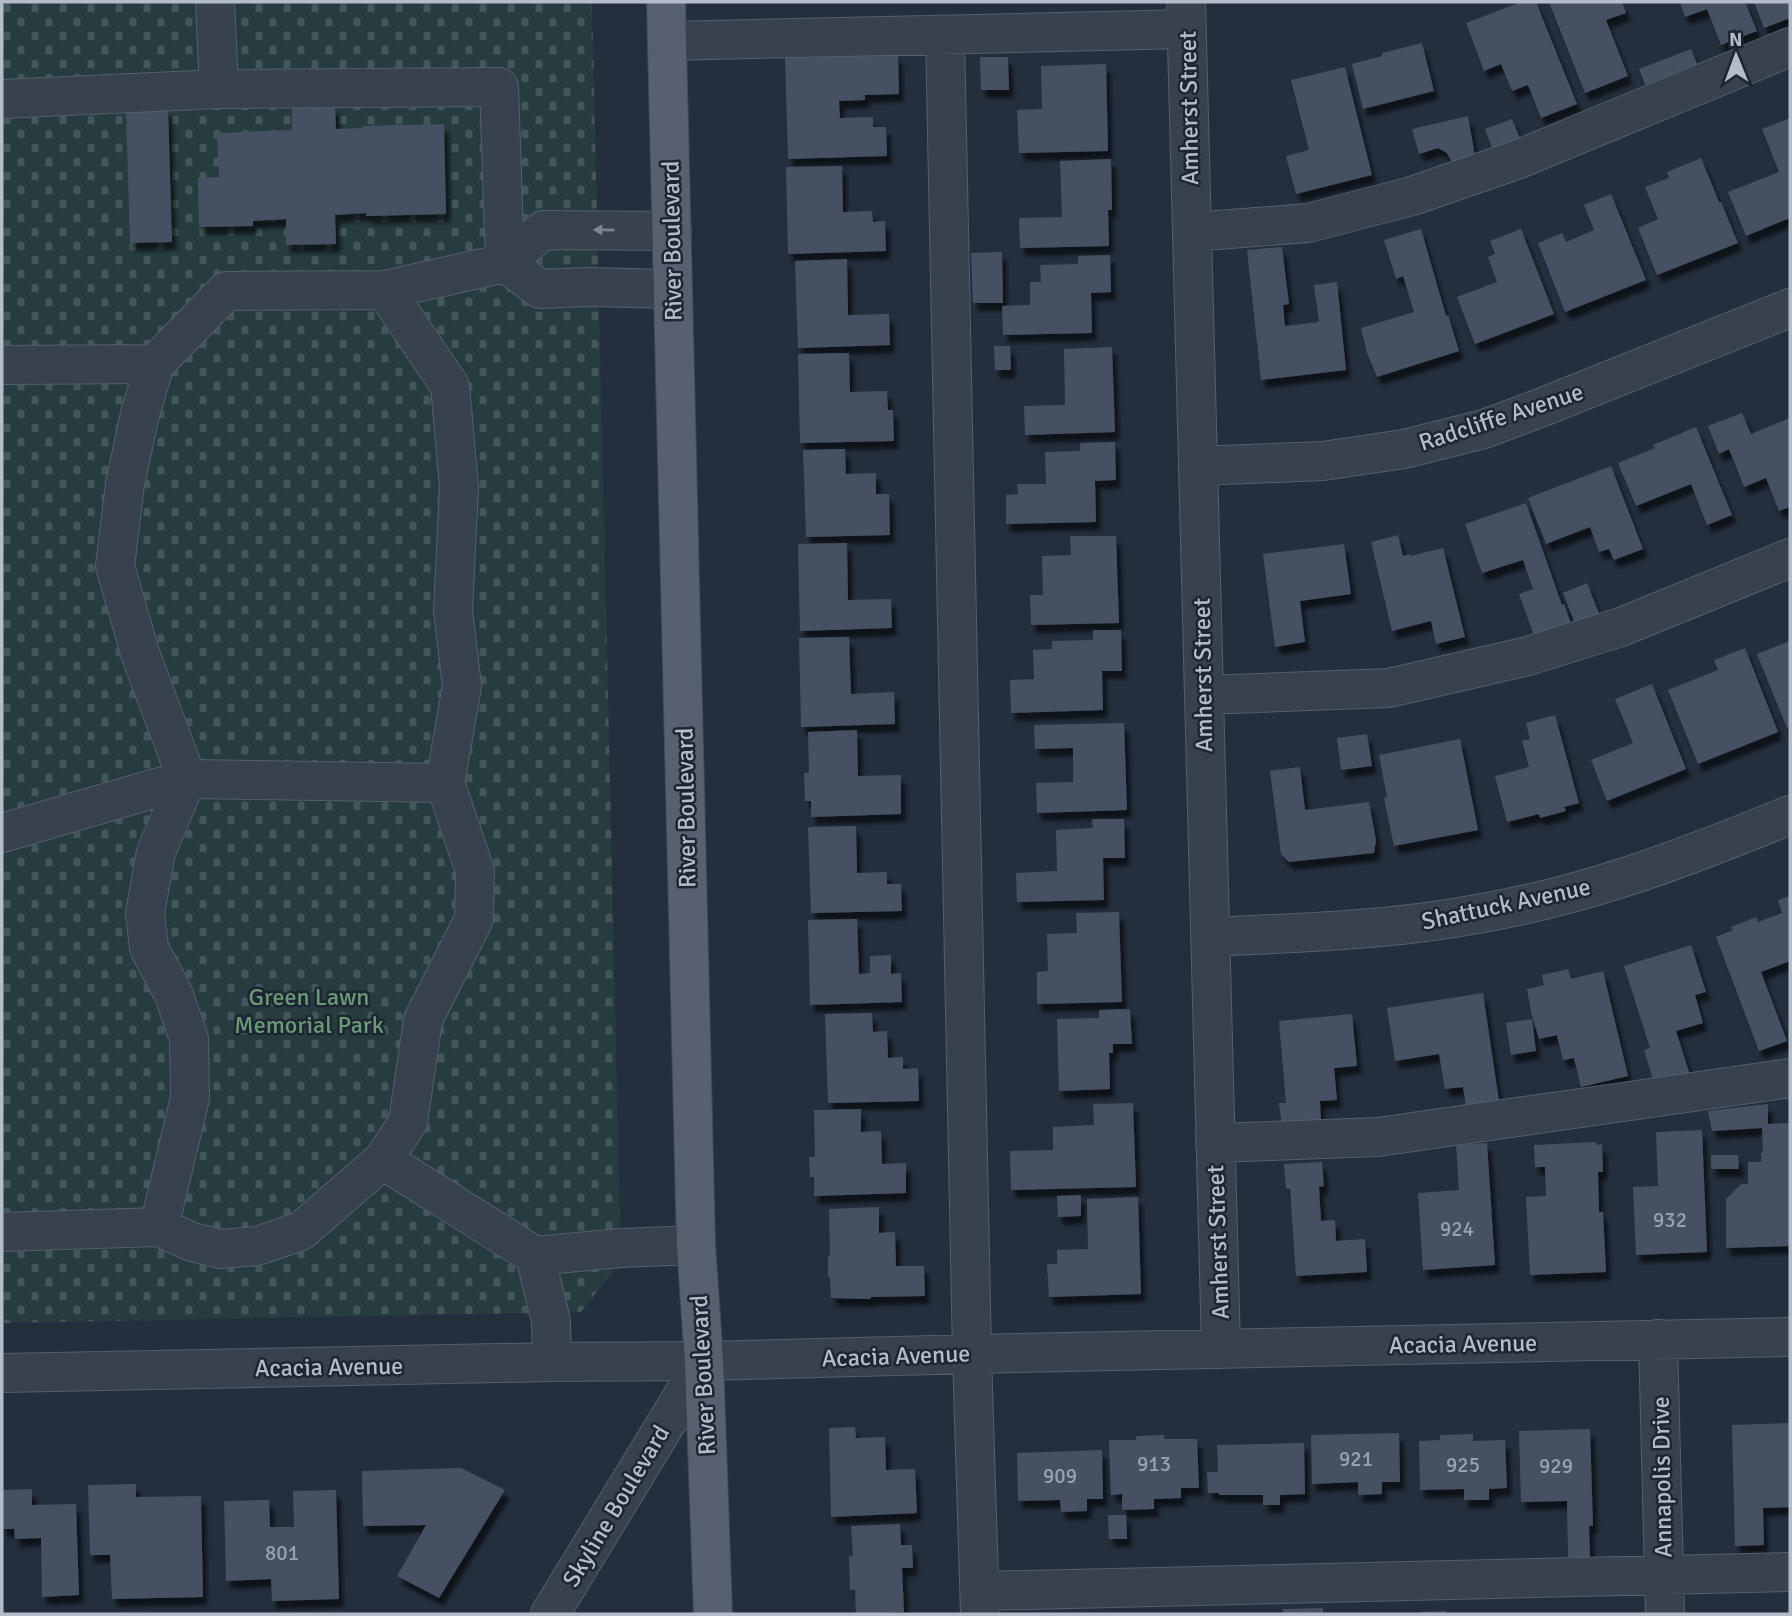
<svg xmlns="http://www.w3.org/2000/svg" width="1792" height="1616" font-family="Signika,sans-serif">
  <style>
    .cemetery { fill: url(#cemetery-stones) }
    .building { fill: #455162; filter: url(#shadow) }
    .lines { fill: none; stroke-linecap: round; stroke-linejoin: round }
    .minor-casing { stroke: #565f6c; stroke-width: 40 }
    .major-casing { stroke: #414a57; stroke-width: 40 }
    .minor { stroke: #38414e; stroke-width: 38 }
    .major { stroke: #56606e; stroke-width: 38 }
    .oneway { fill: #7c8592 }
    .labels { text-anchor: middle; stroke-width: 5; stroke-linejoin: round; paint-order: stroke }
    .number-label { font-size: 21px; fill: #98a1af }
    .street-label { font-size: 24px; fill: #b4bcc9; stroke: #1d2633 }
    .park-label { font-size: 24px; fill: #6b9a76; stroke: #1d2633 }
  </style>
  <defs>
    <pattern id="cemetery-stones" width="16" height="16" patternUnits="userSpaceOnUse" patternTransform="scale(1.75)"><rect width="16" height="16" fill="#263c3f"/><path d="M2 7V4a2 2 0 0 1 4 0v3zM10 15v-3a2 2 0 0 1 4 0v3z" fill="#435659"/></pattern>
    <filter id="shadow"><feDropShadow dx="4.5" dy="8" stdDeviation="2" flood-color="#0009"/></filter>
  </defs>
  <rect width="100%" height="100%" fill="#242f3e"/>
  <path class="cemetery" d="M2,2H592L621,1261L581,1312L2,1323Z"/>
  <path class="building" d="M1521,2H1536L1577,104L1541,118L1528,85L1512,91L1501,64L1484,71L1466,23Z
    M1549,2H1622L1626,13L1606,20L1628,76L1585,93Z
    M1680,2H1745L1757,31L1721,45L1707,9L1685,17Z
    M1754,2H1790V18L1764,28Z
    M1422,43L1434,91L1363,109L1352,64L1382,56V53Z
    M1691,49L1702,76L1650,97L1639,69Z
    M898,55L899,94L865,95V100L839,101L840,118L873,117V127H886L887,156L788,159L785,58Z
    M980,57H1008L1009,90H981Z
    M1106,64L1108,151L1019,153L1017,110L1042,109L1041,66Z
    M1345,67L1372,175L1296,194L1286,156L1309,150L1291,80Z
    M292,107H335L336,129L363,128V126L444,124L446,214L366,216V213L335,215L336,244L286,245V219L253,221V226L199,227L198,178L219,177L217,133L292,130Z
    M168,109L172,242L130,243L126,111Z
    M1468,116L1477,168L1458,174L1447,153L1438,148L1419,154L1412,129Z
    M1790,118V218L1746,236L1728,192L1779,172L1762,129Z
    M1512,119L1524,148L1496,158L1485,129Z
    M1701,158L1719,202H1721L1738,243L1657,275L1638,228L1658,219L1645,187L1669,178L1667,172Z
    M1111,159L1112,210H1108L1109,246L1020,248L1019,218L1062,217L1060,161Z
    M842,166L843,212L872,211L873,222L885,221L886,251L788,254L786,167Z
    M1611,194L1646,280L1565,312L1538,243L1562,233L1566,242L1594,230L1584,205Z
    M1421,229L1446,316L1448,315L1459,351L1377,377L1367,353L1361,328L1414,312L1403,276L1396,279L1384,240Z
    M1521,229L1554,314L1475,344L1457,297L1497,282L1488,257L1495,254L1490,241Z
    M1282,247L1289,304L1283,305L1285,326L1319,322L1314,285L1337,282L1346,370L1261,380L1247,250Z
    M1002,252L1003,303H973L971,253Z
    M1110,255L1111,292L1091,293L1092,333L1003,335L1002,306L1030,305V282H1041L1040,265L1078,264V256Z
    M847,259L848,315L889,314L890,345L798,348L795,261Z
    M994,346H1010L1011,370H995Z
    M1112,347L1115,432L1025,435L1024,406L1065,405L1064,349Z
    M849,353L850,392L887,391L888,410H893L894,441L800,443L798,354Z
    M1742,413L1751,434L1790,418V507L1779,511L1766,478L1744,487L1729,449L1719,454L1708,426Z
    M1696,427L1732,515L1707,525L1691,484L1636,506L1618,463L1655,448L1653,445Z
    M1115,442L1116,480L1095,481L1096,522L1006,524V495L1018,494L1017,484H1046L1045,452L1080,451V443Z
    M845,449L846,474L876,473V494H889L890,535L806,537L803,450Z
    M1611,466L1643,549L1614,560L1609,549L1599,552L1590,527L1546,544L1528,498Z
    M1526,503L1562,605L1564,604L1574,632L1537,644L1519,594L1533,589L1523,560L1482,573L1465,524Z
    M1398,535L1403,556L1410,554V556L1443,548L1465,637L1436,644L1431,621L1392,631L1371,542Z
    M1070,536H1116L1119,623L1031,625L1030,595H1043L1042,556L1071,555Z
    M847,543L848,600L891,599L892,628L800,631L798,544Z
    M1344,544L1351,594L1300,601L1305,642L1275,647L1263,554Z
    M1587,583L1602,621L1578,631L1563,593Z
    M1093,630H1121L1122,671H1102L1103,710L1011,713L1010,680L1034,679L1033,650L1052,649V641L1093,640Z
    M849,637L851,694L894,692L895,724L801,727L799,638Z
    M1790,641V726L1787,728L1757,654Z
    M1745,648L1778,732L1698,764L1668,690L1718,670L1714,660Z
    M1652,684L1686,769L1607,801L1591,760L1633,743L1615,699Z
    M1555,715L1579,803L1564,807L1566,811L1540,818L1539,814L1507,822L1495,776L1529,767L1522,741L1530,739L1526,723Z
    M1124,723L1127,810L1037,813L1036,783L1073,782V748L1035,749L1034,725Z
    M857,730L858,776L901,775V814L811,817V801H805L804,773H809L808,732Z
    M1367,734L1372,766L1341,770L1337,738Z
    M1460,739L1478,830L1394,846L1384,798L1387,797L1379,755Z
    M1300,767L1305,810L1369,802L1376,840L1374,853L1289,862L1281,854L1270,771Z
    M1092,819H1124L1125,858H1103L1104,900L1017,902L1016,873L1057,871L1056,830L1093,828Z
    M856,826L857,873L887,872V884H901L902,911L811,913L808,827Z
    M1790,896V961L1761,972L1787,1041L1759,1051L1716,937L1733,930L1731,927L1756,917L1758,922L1782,913L1778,900Z
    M1119,912L1122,1002L1037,1004V972L1048,971L1047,934L1077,933L1076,913Z
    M857,919L859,974L870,973V956L891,955V974L901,973L902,1002L810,1005L808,920Z
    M1691,945L1706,992L1695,995L1703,1023L1676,1031L1690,1075L1655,1086L1644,1050L1650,1048L1624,966Z
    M1568,969L1571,979L1603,971L1628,1076L1581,1087L1574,1058L1563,1060L1557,1035L1539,1039L1531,1012L1527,989L1544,985L1542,975Z
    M1483,993L1499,1101L1466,1106L1463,1087L1445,1089L1439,1054L1395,1061L1387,1008Z
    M1130,1009L1132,1044H1113V1053H1109L1110,1089L1059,1091L1057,1019L1099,1018V1010Z
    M872,1013L873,1032L887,1031L888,1058L903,1057V1069L918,1068L919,1101L828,1103L825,1014Z
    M1352,1014L1357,1066L1334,1068L1337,1100L1320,1101L1321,1123L1282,1127L1279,1103H1286L1279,1021Z
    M1532,1019L1536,1051L1511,1055L1506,1023Z
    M1133,1103L1136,1187L1011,1190L1010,1151L1053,1150V1127L1094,1125L1093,1104Z
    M1768,1104V1124L1790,1123V1246L1726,1248V1199L1741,1184H1748V1162H1761V1153L1763,1152L1762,1128L1712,1131L1708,1111Z
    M861,1109V1132L881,1131L882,1164L906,1163V1193L814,1196V1177H810L809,1157H815L814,1110Z
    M1702,1130L1707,1252L1636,1255L1633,1187L1658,1186L1656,1132Z
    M1596,1142V1145L1602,1144L1603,1172H1598L1599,1212H1603L1606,1272L1530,1275L1526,1197L1546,1196L1545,1167H1535L1534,1145Z
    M1487,1143L1495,1265L1423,1270L1418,1193L1459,1190L1456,1145Z
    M1711,1155H1738L1739,1169H1711Z
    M1322,1162L1324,1186L1319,1187L1321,1221L1335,1220L1336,1241L1365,1239L1367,1272L1296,1276L1290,1189H1286L1284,1164Z
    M1081,1195V1216L1058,1217L1057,1196Z
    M1138,1197L1141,1294L1049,1297L1047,1264H1057V1250L1088,1249L1087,1199Z
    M879,1207V1233L895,1232L896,1266H924L925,1296L871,1297V1299L831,1298L830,1277H828V1256H830L829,1209Z
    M1790,1423V1507L1763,1508L1764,1545L1735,1546L1732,1425Z
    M855,1427L856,1438L885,1437L886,1470L915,1469L917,1513L831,1517L829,1428Z
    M1590,1429L1593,1526H1589L1590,1557H1568L1567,1501L1521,1502L1519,1431Z
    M1399,1433L1400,1482H1382V1494L1358,1495V1482L1312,1484L1311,1435Z
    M1473,1434V1441L1505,1440L1507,1488L1489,1489V1500H1464V1489L1420,1490L1419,1441L1440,1440V1435Z
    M1164,1435V1439H1197L1199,1488H1181V1498L1154,1499V1509L1122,1510V1494L1111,1495L1109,1440H1136V1436Z
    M1304,1443L1305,1494L1280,1495V1505H1263V1495H1219V1493H1208L1207,1472H1218L1217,1445Z
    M1102,1450L1103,1499H1087V1511L1061,1512L1060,1500L1018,1501L1017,1453Z
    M461,1468L505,1490L439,1598L397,1576L426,1525L363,1526L362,1471Z
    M136,1484V1497L201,1496L203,1597L112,1599L110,1555H90L88,1485Z
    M32,1489V1505L76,1504L79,1595L42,1597L41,1538L15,1539L14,1529H2V1490Z
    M336,1490L339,1599L272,1601L271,1579L226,1581L224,1501L269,1500L270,1527H294L293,1491Z
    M1108,1515H1126L1127,1539H1109Z
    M900,1524L901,1545H912L913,1568H902L904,1612L856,1614L855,1590H850L849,1556H853L851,1526Z
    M1323,1608V1614H1283V1609Z
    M1446,1611V1614H1420V1612Z"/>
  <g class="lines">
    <defs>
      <path id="minor" d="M215,2L219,89
        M1186,2L1221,1349
        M945,35L972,1354L980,1614
        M667,41L1187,29
        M2,99L219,89L499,87L505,263
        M1192,232L1308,223L1412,196L1519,159L1790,47
        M505,263L540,289L588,287L673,289
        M155,364L140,414L125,484L115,566L140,653L187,779L156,852L145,913L149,948L174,995L189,1039L190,1098L159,1227
        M2,365L155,364L226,291L385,290L505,263L543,230L672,231
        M1198,466L1323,461L1404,449L1484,429L1540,408L1790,308
        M1204,695L1389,688L1528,656L1621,627L1790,558
        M2,833L187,779L445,783
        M1210,937C1292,933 1373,931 1454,918C1512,909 1570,895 1625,877C1681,859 1736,837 1790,815
        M1215,1143L1378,1137L1790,1078
        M383,1160L535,1256L551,1321L552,1362
        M2,1232L159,1227L192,1242L221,1249L257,1246L301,1231L383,1160L408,1122L423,1020L474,919L475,871L445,783L462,686L453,611L459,487L450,386L385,290
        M535,1256L621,1248L696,1245
        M1658,1339L1665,1614
        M2,1373L552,1362L704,1361L972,1354L1790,1337
        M980,1591L1790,1572
        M550,1614L704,1361"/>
      <path id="major" d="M666,2L696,1245L704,1361L713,1614"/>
    </defs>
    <use href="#minor" class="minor-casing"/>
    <use href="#major" class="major-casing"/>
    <use href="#minor" class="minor"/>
    <use href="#major" class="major"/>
  </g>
  <defs><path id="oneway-solid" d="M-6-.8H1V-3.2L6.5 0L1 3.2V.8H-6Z" transform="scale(1.75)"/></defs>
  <use class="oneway" href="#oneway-solid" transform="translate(604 230) rotate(-179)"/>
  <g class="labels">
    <g class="number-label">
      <text x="1670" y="1227">932</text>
      <text x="1457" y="1236">924</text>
      <text x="1356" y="1466">921</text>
      <text x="1154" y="1471">913</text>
      <text x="1463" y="1472">925</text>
      <text x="1556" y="1473">929</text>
      <text x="1060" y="1483">909</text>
      <text x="282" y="1560">801</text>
    </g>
    <g class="street-label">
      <text transform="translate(1189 108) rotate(-91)" y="8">Amherst Street</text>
      <text transform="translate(672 241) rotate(-91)" y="8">River Boulevard</text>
      <text transform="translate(1501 417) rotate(-18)" y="8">Radcliffe Avenue</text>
      <text transform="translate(1203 675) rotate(-91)" y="8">Amherst Street</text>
      <text transform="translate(686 808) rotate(-91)" y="8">River Boulevard</text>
      <text transform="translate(1506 904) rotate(-12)" y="8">Shattuck Avenue</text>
      <text transform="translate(1218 1242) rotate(-92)" y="8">Amherst Street</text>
      <text transform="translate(1463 1344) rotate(-1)" y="8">Acacia Avenue</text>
      <text transform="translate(896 1356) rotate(-2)" y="8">Acacia Avenue</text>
      <text transform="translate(329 1367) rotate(-1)" y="8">Acacia Avenue</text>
      <text transform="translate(703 1375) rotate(-93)" y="8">River Boulevard</text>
      <text transform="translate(1662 1477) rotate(-91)" y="8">Annapolis Drive</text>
      <text transform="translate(616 1506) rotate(-59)" y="8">Skyline Boulevard</text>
    </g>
    <g class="park-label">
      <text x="309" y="1005">Green Lawn<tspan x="309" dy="28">Memorial Park</tspan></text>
    </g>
  </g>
  <rect width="1792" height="1616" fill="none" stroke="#b4bcc9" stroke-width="7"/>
  <g transform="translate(1736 56) rotate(359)" stroke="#1d2633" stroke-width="5" paint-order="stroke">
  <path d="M0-5L12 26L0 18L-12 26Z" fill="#b4bcc9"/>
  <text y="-10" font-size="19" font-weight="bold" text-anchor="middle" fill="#b4bcc9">N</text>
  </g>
</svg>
